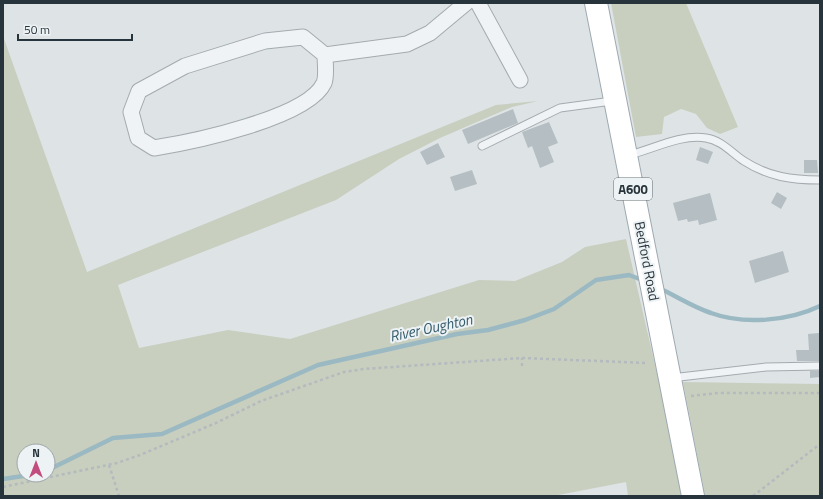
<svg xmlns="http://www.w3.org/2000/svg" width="823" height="499" font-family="'Titillium Web',sans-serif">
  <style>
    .green { fill: #c8cfbf; fill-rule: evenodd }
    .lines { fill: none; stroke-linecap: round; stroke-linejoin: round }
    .stream { stroke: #9bb9c3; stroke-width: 4.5 }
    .building { fill: #b5bec2 }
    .service-casing { stroke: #a4abaf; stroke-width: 9 }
    .minor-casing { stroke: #a4abaf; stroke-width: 17 }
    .primary-casing { stroke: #9eaab1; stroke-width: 24 }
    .path { stroke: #b4babd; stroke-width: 2.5; stroke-dasharray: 3 3; stroke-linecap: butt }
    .service { stroke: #f0f3f5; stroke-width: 7 }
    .minor { stroke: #f0f3f5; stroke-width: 15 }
    .primary { stroke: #fff; stroke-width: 22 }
    .labels { text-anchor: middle; stroke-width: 4; stroke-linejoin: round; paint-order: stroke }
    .shield { fill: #edf2f4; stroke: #636d72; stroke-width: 1 }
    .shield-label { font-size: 13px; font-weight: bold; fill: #28343b }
    .street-label { font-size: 14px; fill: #28343b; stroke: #edf2f4 }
    .water-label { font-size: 15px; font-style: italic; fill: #365c6c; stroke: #edf2f4 }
  </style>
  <rect width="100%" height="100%" fill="#dee3e6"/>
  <path class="green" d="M611,3H686L738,127L720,134L707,128L696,114L681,109L664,117L662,134L636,137Z
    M3,36L87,272L496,105L538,101L512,107L440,138L399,159L336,200L118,285L139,348L228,330L290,339L479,280L515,281L562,262L585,247L626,239L658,378L661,380L683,496H628L626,482L553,496H3ZM24,451H48V475H24Z
    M683,382L820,384V496H705Z"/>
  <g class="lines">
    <path class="stream" d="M659,288C676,296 693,307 711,313C744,325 789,321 820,306
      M48,470L113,438L162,434L318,365L457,334L488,330L525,320L554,309L596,280L629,275L645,281
      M3,479L30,475"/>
  </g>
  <path class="building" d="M513,109L518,123L468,144L462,130Z
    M549,122L558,143L548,147L554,162L540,168L532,146L528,148L522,132Z
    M438,143L445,157L427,165L420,152Z
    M700,147L713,152L708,164L696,160Z
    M804,160H817L818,173H804Z
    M472,170L477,184L455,191L450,177Z
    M777,192L787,198L781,209L771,203Z
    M710,193L717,220L699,225L698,220L688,222L687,219L678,221L673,203Z
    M783,251L789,272L755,283L749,261Z
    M819,333L820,361H797L796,350H809L808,334Z
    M810,371H820V377L810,378Z"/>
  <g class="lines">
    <defs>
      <path id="service" d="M482,146L560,108L612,101
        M629,155C654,149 680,134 706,138C721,140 732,153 744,161C769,177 792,180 820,180
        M671,378L766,367L820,366"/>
      <path id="minor" d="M478,3L520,80
        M303,37L325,55C325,63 327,76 324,83C308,118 192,142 154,148L138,138L131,112L139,91L185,66L265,41Z
        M325,55L407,44L430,33L466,3"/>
      <path id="primary" d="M596,3L693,496"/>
    </defs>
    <use href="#service" class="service-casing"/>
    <use href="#minor" class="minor-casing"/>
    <use href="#primary" class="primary-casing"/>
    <path class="path" d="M522,366V358
      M691,396L718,393H820
      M109,465L119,496
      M3,487L117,463L140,455L216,423L261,401L344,372L364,369L522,358L648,363
      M753,496L820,444"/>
    <use href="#service" class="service"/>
    <use href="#minor" class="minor"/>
    <use href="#primary" class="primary"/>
  </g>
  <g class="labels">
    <rect class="shield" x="614" y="178" width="38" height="22" rx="3"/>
    <g class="shield-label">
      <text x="633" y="194">A600</text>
    </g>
    <g class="street-label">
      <text transform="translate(647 261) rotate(79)" y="5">Bedford Road</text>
    </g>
    <g class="water-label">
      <text transform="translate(431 328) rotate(-12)" y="5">River Oughton</text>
    </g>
  </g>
  <rect width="823" height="499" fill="none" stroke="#28343b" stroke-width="8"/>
  <g transform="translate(36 463)"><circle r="19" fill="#edf2f4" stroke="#9ea6aa"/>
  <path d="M0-3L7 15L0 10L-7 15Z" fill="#c24c7d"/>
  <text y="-6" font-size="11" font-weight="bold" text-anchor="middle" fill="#28343b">N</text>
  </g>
  <path d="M18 34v6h114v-6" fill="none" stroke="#28343b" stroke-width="2"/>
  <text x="24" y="34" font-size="12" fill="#28343b" stroke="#edf2f4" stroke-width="3" paint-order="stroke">50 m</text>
</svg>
